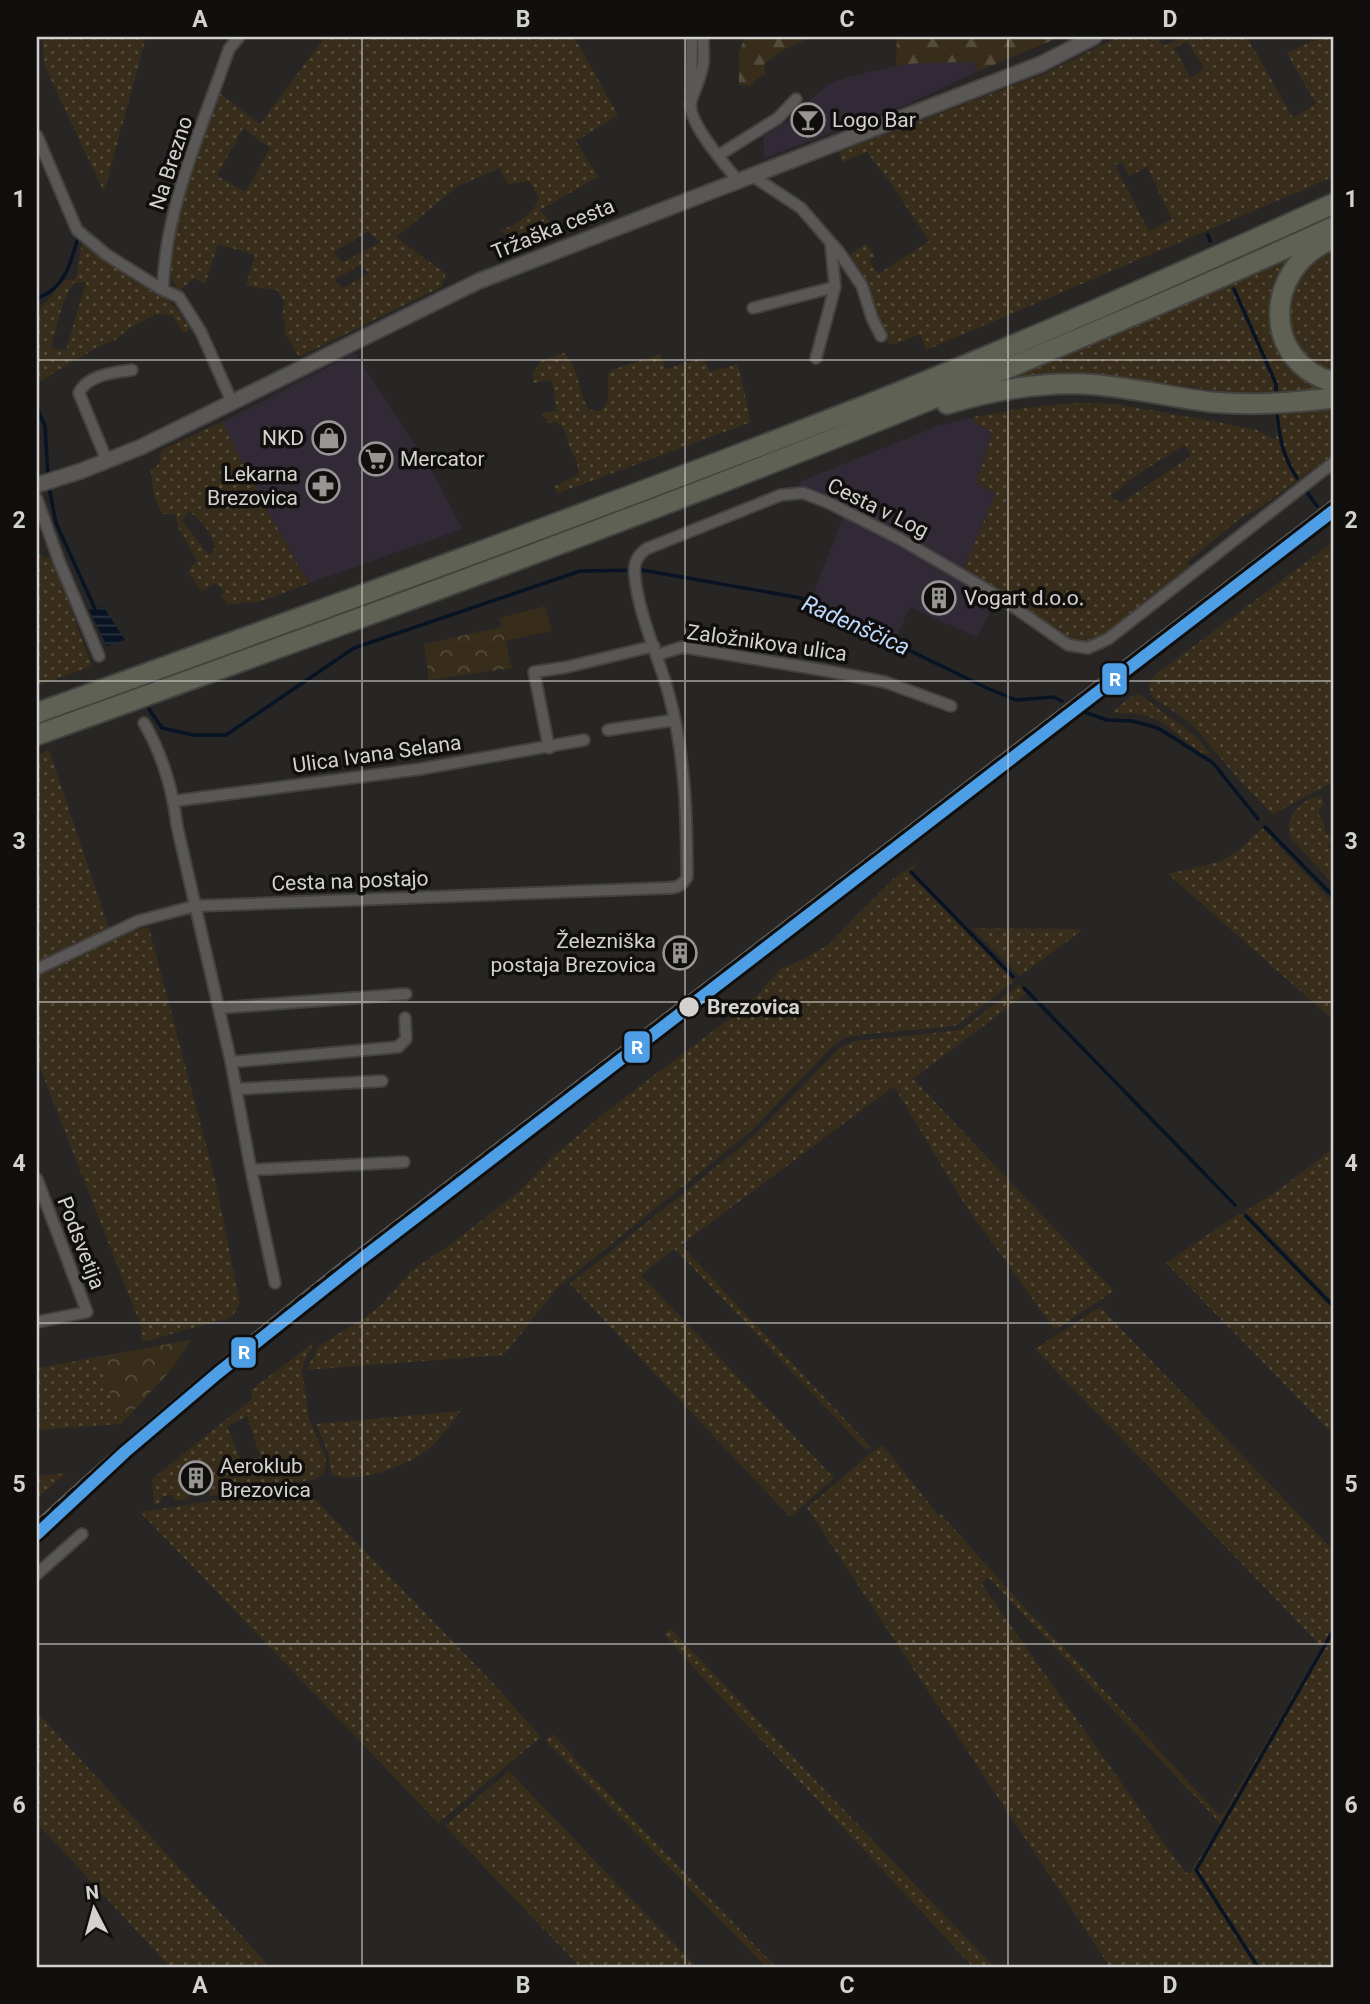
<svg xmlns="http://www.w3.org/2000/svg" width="1370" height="2004" font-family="Roboto,sans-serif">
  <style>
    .commercial { fill: #312936 }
    .grass { fill: url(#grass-dots); fill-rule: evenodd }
    .forest { fill: url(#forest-firs) }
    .park { fill: url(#park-crowns) }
    .pitch { fill: #382d1b }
    .water { fill: url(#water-rules) }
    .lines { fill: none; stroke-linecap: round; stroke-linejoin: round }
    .stream { stroke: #081323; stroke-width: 3.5 }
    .street-casing { stroke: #434240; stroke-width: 14 }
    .secondary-casing { stroke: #434240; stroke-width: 18 }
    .highway-casing { stroke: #434240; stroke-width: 23 }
    .street { stroke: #595857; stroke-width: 10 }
    .secondary { stroke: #595857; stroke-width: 14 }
    .highway { stroke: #5e6153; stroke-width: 19 }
    .rail-casing { stroke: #5e5d5c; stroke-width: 6 }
    .rail { stroke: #100f0e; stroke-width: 3.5; stroke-dasharray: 10; stroke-linecap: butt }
    .rail-1-casing { stroke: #100f0e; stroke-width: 18 }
    .rail-1 { stroke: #4d9ee5; stroke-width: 12 }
    .grid { fill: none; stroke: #d3d2d0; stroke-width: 2; stroke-opacity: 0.55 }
    .stop-dot { fill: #d3d2d0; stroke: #100f0e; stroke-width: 2.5 }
    .labels { text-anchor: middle; stroke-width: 7; stroke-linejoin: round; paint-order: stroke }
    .poi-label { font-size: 21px; fill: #d3d2d0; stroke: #100f0e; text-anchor: start }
    .street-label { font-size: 21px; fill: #d3d2d0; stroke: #100f0e }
    .stop-label { font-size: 21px; font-weight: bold; fill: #d3d2d0; stroke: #100f0e; text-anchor: start }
    .water-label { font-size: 23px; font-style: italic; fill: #bed8fd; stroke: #100f0e }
    .line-badge { stroke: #100f0e; stroke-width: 2.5 }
    .badge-label { font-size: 19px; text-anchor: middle; font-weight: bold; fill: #fff }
    .neatline { fill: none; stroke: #d3d2d0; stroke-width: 2.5 }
    .grid-label { font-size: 23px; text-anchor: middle; font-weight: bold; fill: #d3d2d0 }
  </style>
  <defs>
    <pattern id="grass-dots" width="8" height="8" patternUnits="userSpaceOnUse" patternTransform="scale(1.75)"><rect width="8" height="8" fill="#382d1b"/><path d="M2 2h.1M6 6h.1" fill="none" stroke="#544b3b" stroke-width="1.8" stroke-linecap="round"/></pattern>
    <pattern id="forest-firs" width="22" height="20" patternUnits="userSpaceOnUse" patternTransform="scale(1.75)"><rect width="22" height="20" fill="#382d1b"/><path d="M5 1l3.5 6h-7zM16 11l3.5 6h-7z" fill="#544b3b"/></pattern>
    <pattern id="park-crowns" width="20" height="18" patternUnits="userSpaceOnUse" patternTransform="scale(1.75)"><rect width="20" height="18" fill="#382d1b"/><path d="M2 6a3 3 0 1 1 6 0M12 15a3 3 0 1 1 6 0" fill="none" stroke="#544b3b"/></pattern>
    <pattern id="water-rules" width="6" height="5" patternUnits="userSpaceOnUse" patternTransform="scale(1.75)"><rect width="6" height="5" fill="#081323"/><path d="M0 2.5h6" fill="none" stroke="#2b3442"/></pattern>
  </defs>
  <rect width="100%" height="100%" fill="#272624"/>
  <path class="commercial" d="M972,62L979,71L908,104L764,158L763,136L788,121L827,85L847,77L896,66L919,63Z
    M355,353L432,471L462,529L310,583L301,571L258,493L222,422Z
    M973,417L976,423L992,431L976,483L996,493L963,570L1000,594L977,637L910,607L896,638L811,600L846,509L816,492L801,489L799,482L935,427Z"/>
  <path class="grass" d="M42,37H146L104,192L45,67Z
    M325,37H574L618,115L576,141L598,177L540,210L562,236C540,224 532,239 511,238L501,231C517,223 534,215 539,197L529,181L508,184L499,168L457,187L396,237L446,274L441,287L299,357L284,332L286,322L282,320L284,301L277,290L246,286L255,255L218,244L205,284L194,278L178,292L168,267L171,247L181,209L218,92L260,124ZM243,128L270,148L246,192L217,176ZM368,232L381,242L343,262L333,252ZM360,265L369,274L343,288L334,280Z
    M1118,37H1157L1163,46L1184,37H1247L1293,118L1316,104L1287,53L1321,37H1327L1333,48V177L926,350L920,334L896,344H889L846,258L866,243L875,256L869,260L878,274L929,241L890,182L867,152L843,162L839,152L1046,73ZM1187,41L1203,67L1198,74L1190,77L1174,48ZM1122,162L1129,176L1147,167L1172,219L1149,231L1115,165Z
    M82,242L167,300L178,310L190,329L184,334L172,315L156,314L127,330L114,341L101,345L37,383L38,312L64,280H74L77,275ZM86,282L66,350L51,348L63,303L73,283Z
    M1333,245V374L1310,364L1296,346L1288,325L1287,302L1307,264Z
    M1284,262L1286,265L1276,327L1333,389L1257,396L1117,377L1081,375L1013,380L1011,377Z
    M564,353C581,372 577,390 589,410L601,411L608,401V373L612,370L660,354L665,369L704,358L710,372L738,364L751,422L556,494L555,486L578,475C579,463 575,458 570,447C565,436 568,428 555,422L548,423L541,413L557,411L552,380L533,383V373L541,361Z
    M1077,403L1116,404L1212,421L1257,430L1276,440L1275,414L1333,403V455L1262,506L1242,517L1187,562L1192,567C1169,585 1118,633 1092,642C1083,644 1074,642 1065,640L963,570L996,493L976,483L992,432L975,423L973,417L1031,407ZM1185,445L1191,456L1121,503L1110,496L1141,472Z
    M222,422L258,493L301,571L310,583L259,602L228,604L221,596L224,591L215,583L202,592L188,572L197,560L179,529L175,514H164C152,502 153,486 151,470L160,463V454L163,449ZM189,511C201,521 215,534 214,551L209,555L182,521Z
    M1333,542V782L1273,814L1240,781L1198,731L1185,719L1152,697L1148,685L1155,675Z
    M37,554H41L44,558H50L55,565L92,666L37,686Z
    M1139,694L1195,736L1210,753L1205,755C1184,742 1164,718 1140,714C1131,713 1121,713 1112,713L1129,698Z
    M49,750L109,928L37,963V755Z
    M1321,796L1324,804L1319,810V816L1323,819L1325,833L1333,838V841L1328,844L1329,848L1333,847V884L1291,838C1283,819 1301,798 1321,796Z
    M1262,828L1333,903V1020L1168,874L1222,861L1237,852Z
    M920,861L910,873L1015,980L969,1017L954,1026L858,1035L844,1038L834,1045L751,1131L558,1287L504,1355L306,1370L319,1346L367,1316L381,1305L412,1270L451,1244L518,1192L551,1158L607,1111L737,1013L760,992L780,969L794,964L828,945L893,879Z
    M149,928L215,1179L240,1304L232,1317L142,1342L141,1326L37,1060V975C70,959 113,931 149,928Z
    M972,928L1078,929L1081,931L1020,976Z
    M1019,985L1027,993L913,1079L1114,1291L1055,1330L965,1205L894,1086L681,1245L871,1447L866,1450L677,1251L674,1249L641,1275L834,1478L790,1517L570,1284L737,1150L762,1128L839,1048L856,1041L961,1030Z
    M1333,1148V1302L1245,1211L1276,1192Z
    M1240,1213L1333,1309V1434L1166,1263Z
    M1100,1307L1333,1550V1967H1110L807,1508L872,1452L883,1445L939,1516L941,1514L1024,1607L1076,1660L1219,1815L1224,1813L1322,1647L1035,1349ZM988,1577L1221,1824L1190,1873H1186L1159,1836L983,1586V1582Z
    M191,1340L171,1370L121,1424L37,1430V1368Z
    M314,1342L304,1362L302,1371L309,1419L325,1456L326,1465L323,1473L316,1479L210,1496L205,1463L184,1466L189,1499L174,1501L173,1495L162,1496L160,1503L154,1504L152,1479L252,1399L251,1390ZM247,1416L260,1456L242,1464L227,1426Z
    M461,1411C450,1424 439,1442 425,1452C406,1466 353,1486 331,1474L328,1452L316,1424Z
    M67,1473L37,1498V1476Z
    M303,1487L493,1683L541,1737L438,1823L140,1512Z
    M670,1628L994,1967H973L689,1663L664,1634Z
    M37,1712L270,1967H170L37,1823Z
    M553,1734L578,1762L776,1967H766L545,1740Z
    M509,1771L693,1963L697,1967H580L445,1826Z"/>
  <path class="forest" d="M745,37H811L783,50L764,64L766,75L758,78L751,86L739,85V53Z
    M897,37H1060L979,71L972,62L919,63L896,66Z"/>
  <path class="park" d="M502,627L512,668L429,680L424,644Z
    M191,1340L171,1370L121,1424L98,1357Z"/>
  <path class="pitch" d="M545,606L552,631L506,641L499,618Z"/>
  <path class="water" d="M103,606L125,640L107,646L89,610Z"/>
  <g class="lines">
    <path class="stream" d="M1208,235L1210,241
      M1234,289L1276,384V397
      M37,298C63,290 70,266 77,241
      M37,408L45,426L48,476
      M1277,412C1279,437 1283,457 1297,478
      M49,487L56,523L95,609
      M1307,492L1317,506
      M149,709L162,728L193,735H226L354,648L580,571L642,570L801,598L987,688L1016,700L1053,697L1062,701
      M1084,712L1107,720L1132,721L1158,728L1213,763L1258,819
      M1265,827L1333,896
      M911,872L1013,977
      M1024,988L1235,1205
      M1246,1216L1333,1306
      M1258,1967L1196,1870L1333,1631"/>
    <defs>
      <path id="street" d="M703,37C703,46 704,55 703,64C701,77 695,89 691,101C686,121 725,164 737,180
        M691,96L692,37
        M37,136L77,230L107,255L163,290L179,297L201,332L232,402
        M719,155L778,118L796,99
        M751,175L801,208L839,252L862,286L872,318L881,336
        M163,290C164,210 203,125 229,49L239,37
        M753,308L835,287
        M816,358L835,287L831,245
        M107,461L79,393C87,375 115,372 132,370
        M37,499L59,561L99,656
        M657,655L682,647L822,670L885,682L951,706
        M144,723C162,754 173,791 177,826L231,1062L251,1170L275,1283
        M608,730L675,720
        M549,748L534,672L567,667L654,646
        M174,801L420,769L584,740
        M37,969L138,921L195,906L665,888C676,888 681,887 687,877C687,816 685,754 669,695C659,657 639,617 635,577C633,565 636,557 646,549L781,495L803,493L829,503L900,539L1001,598L1068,645L1088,648L1108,639L1333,463
        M219,1008L406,994
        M231,1062L398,1047L406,1039L405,1018
        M237,1089L382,1081
        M251,1170L404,1162
        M37,1179L87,1312L37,1322
        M37,1574L82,1534"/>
      <path id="secondary" d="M37,485L81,471L141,447L479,281L1041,64L1094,37"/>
      <path id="highway" d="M1326,242C1264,272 1262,362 1333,382
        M947,404C989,391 1040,382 1084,384C1127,386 1168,397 1211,402C1253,406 1292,403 1333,398
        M37,713C313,613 590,513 864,406C1022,344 1178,274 1333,204
        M37,735C473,578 911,420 1333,227"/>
    </defs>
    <use href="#street" class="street-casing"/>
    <use href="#secondary" class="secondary-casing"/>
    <use href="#highway" class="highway-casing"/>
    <use href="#street" class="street"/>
    <use href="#secondary" class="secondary"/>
    <use href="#highway" class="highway"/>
    <defs>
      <path id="rail" d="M37,1523C134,1433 236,1349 340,1266L1333,502"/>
    </defs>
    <use href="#rail" class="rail-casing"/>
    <use href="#rail" class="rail"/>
    <defs>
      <path id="rail-1" d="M37,1534L125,1452L218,1373L364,1257L1333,511"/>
    </defs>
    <use href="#rail-1" class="rail-1-casing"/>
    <use href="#rail-1" class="rail-1"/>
  </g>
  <path class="grid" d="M362,37V1967M685,37V1967M1008,37V1967M37,360H1333M37,681H1333M37,1002H1333M37,1323H1333M37,1644H1333"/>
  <defs>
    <symbol id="bar-ring" viewBox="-11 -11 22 22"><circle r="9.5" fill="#100f0e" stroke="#979694" stroke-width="1.5"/><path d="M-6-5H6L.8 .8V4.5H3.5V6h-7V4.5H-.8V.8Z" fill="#979694"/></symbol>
    <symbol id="shop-ring" viewBox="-11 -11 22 22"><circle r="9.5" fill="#100f0e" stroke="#979694" stroke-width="1.5"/><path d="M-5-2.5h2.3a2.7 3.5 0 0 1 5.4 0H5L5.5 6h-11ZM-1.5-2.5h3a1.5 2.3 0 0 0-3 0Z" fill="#979694"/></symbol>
    <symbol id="supermarket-ring" viewBox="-11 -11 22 22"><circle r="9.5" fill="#100f0e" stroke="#979694" stroke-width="1.5"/><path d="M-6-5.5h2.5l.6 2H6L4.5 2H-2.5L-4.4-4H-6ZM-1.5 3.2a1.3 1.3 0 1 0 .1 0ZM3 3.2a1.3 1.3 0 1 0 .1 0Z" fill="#979694"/></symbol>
    <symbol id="pharmacy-ring" viewBox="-11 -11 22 22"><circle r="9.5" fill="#100f0e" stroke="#979694" stroke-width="1.5"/><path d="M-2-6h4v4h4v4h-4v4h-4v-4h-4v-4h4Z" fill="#979694"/></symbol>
    <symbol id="building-ring" viewBox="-11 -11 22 22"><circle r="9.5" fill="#100f0e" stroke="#979694" stroke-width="1.5"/><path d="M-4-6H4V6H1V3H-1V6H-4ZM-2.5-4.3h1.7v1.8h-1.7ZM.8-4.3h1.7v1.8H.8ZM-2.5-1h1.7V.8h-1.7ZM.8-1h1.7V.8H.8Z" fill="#979694"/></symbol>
  </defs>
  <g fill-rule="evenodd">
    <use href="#bar-ring" x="789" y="101" width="38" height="38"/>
    <use href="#shop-ring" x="310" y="419" width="38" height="38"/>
    <use href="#supermarket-ring" x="357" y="440" width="38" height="38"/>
    <use href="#pharmacy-ring" x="304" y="467" width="38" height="38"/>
    <use href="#building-ring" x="920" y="579" width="38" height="38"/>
    <use href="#building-ring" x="661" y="934" width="38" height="38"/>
    <use href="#building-ring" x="177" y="1459" width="38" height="38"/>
  </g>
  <circle class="stop-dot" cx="689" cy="1007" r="11"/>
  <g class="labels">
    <g class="poi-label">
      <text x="832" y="127">Logo Bar</text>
      <text x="304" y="445" text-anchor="end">NKD</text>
      <text x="400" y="466">Mercator</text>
      <text x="298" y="481" text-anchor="end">Lekarna<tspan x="298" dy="24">Brezovica</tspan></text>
      <text x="964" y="605">Vogart d.o.o.</text>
      <text x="656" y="948" text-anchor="end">Železniška<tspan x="656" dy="24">postaja Brezovica</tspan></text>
      <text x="220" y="1473">Aeroklub<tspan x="220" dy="24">Brezovica</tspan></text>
    </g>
    <g class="street-label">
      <text transform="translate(171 163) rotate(-72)" y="7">Na Brezno</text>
      <text transform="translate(553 229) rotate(-22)" y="7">Tržaška cesta</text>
      <text transform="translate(878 508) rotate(26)" y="7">Cesta v Log</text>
      <text transform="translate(767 643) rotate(8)" y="7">Založnikova ulica</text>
      <text transform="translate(377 754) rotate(-8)" y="7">Ulica Ivana Selana</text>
      <text transform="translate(350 881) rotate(-2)" y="7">Cesta na postajo</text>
      <text transform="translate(81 1243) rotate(69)" y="7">Podsvetija</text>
    </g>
    <g class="stop-label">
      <text x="707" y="1014">Brezovica</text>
    </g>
    <g class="water-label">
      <text transform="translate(856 625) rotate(24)" y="8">Radenščica</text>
    </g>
  </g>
  <g class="line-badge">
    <rect x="1101" y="662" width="27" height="34" rx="7" fill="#4d9ee5"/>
    <rect x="623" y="1030" width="28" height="34" rx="7" fill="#4d9ee5"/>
    <rect x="230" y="1336" width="27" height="33" rx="7" fill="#4d9ee5"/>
  </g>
  <g class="badge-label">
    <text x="1115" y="686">R</text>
    <text x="637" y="1054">R</text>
    <text x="244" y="1359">R</text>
  </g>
  <rect width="1370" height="2004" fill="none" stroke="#100f0e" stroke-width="77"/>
  <g transform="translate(94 1909) rotate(354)" stroke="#100f0e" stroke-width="5" paint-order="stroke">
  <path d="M0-5L12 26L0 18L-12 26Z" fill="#d3d2d0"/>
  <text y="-10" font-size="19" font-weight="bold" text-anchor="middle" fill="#d3d2d0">N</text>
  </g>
  <rect x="38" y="38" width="1294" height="1928" class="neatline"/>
  <g class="grid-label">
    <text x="200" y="27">A</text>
    <text x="523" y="27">B</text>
    <text x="847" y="27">C</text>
    <text x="1170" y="27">D</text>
    <text x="19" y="207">1</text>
    <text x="1351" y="207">1</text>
    <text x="19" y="528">2</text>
    <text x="1351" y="528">2</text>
    <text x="19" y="849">3</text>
    <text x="1351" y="849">3</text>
    <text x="19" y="1171">4</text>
    <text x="1351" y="1171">4</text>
    <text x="19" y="1492">5</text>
    <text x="1351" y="1492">5</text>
    <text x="19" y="1813">6</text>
    <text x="1351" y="1813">6</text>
    <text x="200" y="1993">A</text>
    <text x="523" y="1993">B</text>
    <text x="847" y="1993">C</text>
    <text x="1170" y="1993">D</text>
  </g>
</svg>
